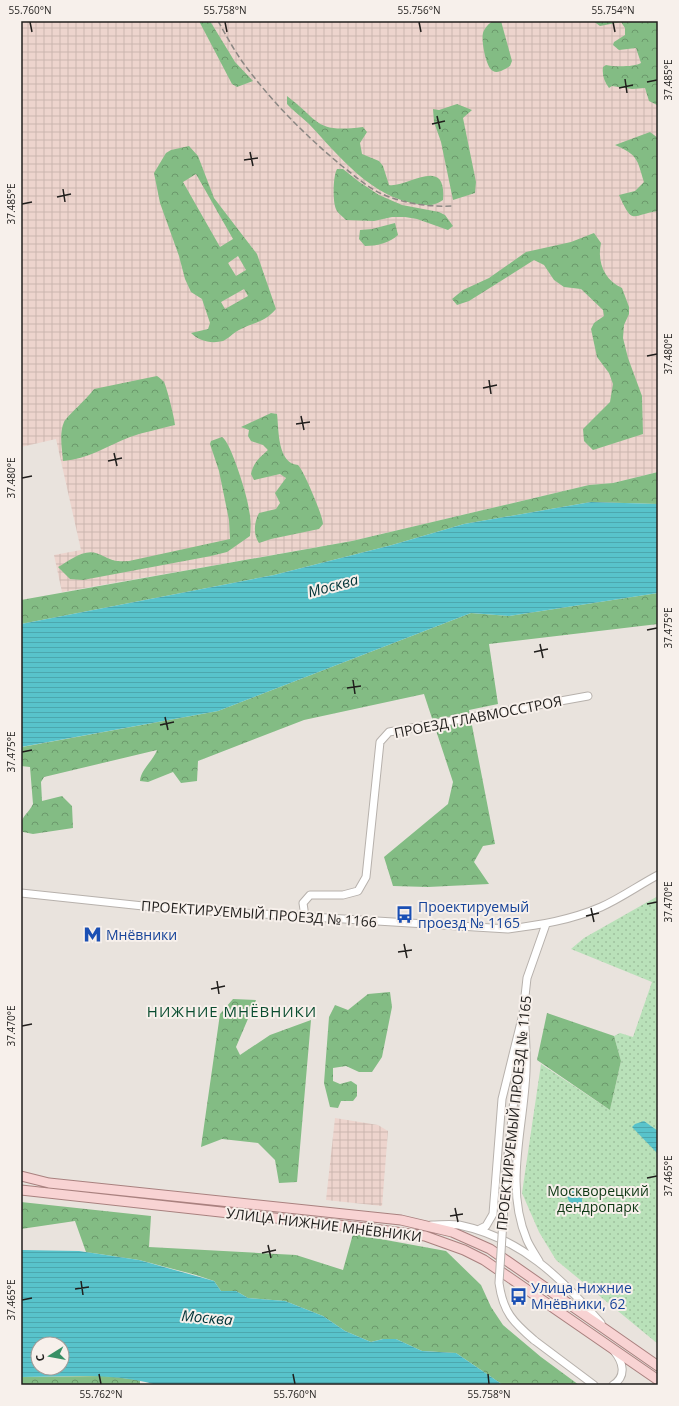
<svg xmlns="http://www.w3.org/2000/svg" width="679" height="1406" font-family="'Open Sans',sans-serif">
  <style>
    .industrial { fill: url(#industrial-grid) }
    .grass { fill: url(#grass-dots) }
    .forest { fill: url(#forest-crowns); fill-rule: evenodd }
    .water { fill: url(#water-rules); fill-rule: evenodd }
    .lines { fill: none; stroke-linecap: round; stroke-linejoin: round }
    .minor-casing { stroke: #b7b1ac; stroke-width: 9 }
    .major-casing { stroke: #a9817f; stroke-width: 11 }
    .minor { stroke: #fff; stroke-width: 7 }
    .major { stroke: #f8d3d3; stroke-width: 9 }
    .rail { stroke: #8b8783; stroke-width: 1.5; stroke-dasharray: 6 3; stroke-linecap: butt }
    .minor-bridge-casing { stroke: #b7b1ac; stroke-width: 9; stroke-linecap: butt }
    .minor-bridge { stroke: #fff; stroke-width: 7 }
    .ticks { fill: none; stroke: #201e1c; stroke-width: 1.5 }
    .labels { text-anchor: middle; stroke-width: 4; stroke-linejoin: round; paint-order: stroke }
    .street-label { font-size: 14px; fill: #201e1c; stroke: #f7f0eb }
    .transit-label { font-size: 14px; fill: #164399; stroke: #f7f0eb; text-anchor: start }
    .park-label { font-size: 14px; fill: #0e3713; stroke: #f7f0eb }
    .water-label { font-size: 15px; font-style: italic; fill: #003337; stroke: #f7f0eb }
    .neighbourhood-label { font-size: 15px; letter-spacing: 1px; fill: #0a4d30; stroke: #f7f0eb }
    .neatline { fill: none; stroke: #201e1c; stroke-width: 1.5 }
    .ticks-label { font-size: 10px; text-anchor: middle; fill: #201e1c }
  </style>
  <defs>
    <pattern id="industrial-grid" width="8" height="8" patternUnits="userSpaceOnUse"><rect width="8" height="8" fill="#edd4cd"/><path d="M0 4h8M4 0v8" fill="none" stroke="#cbb6af"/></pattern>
    <pattern id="grass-dots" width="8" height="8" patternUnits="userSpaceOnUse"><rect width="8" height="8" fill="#b9e1b9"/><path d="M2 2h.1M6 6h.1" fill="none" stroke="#9fc19e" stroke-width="1.8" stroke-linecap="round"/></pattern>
    <pattern id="forest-crowns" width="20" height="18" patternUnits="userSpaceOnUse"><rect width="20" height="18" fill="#83bc84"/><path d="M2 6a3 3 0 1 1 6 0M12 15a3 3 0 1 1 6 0" fill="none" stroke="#6b986b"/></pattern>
    <pattern id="water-rules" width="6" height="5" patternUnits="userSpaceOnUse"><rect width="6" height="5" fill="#58c3cb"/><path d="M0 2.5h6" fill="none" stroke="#4ca7ae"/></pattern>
  </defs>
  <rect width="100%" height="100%" fill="#e9e3dd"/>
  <path class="industrial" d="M21,21H658V472L613,483L589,485L352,541L62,592L54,555L81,550L56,439L21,447Z
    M335,1118L378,1125L388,1131L382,1206L326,1200Z"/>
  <path class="grass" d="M658,896V1344L556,1260L539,1232L522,1193L541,1064L610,1110L621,1061L614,1036L620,1033L633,1037L652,982L571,949L584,938Z"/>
  <path class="forest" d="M199,21H210L235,62L253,81L237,87L232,84Z
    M493,21H501L512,61L510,66C505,69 498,74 493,71C486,68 481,40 483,33C484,29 489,23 493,21Z
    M593,21H658L657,105L649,101L645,88L632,89L612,86L609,88C604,81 602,75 603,67L606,65C613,67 635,67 641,63L636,48L619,50L613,45L614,42L625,35V28L621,22L600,26Z
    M287,96C321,122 315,133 363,127L367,132L360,143L362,154L379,161L383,166L389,185C407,188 447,154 443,200C434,206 428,206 417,204C371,197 339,156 309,124C302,117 293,111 287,104Z
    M457,104L472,110L463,118L476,182L475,193L453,200L441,142L434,122L433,109L439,110Z
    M650,132L658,138V211C631,215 633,226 619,195L635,191L644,182C637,159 638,155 615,145Z
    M189,146L198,156L214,198L257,254L276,309C264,323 254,322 239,330C233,333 228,339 223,341C211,344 199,341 191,333L208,329L210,323L202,299L191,292L185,279L179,256L160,203L154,173L166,153L171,150ZM196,174L233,239L220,247L183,182ZM238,256L246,270L236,276L228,263ZM244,289L248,296L225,309L221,302Z
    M337,169H343L358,181L379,195L402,205L439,212L445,215L453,226L448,230L417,219L405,217H392L374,221L346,220C343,217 339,214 337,211C332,204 333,176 337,169Z
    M395,223L398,235C390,243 376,246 365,246L359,239L360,230L372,229Z
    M594,233L601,243C597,262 604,280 622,288L629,307V314L624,325L623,338L628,358L642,396L643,434L593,450L584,441L583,429L610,402L613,384L609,373L597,357L591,329L594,323L604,316L603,310L581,289L564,287L554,280L544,265L534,260L469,301L457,305L452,299L463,290L489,278L526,252L571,242Z
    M157,376C160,378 162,380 164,382C167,388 175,420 175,425C160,429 144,432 130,437C107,446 88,459 63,461C62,449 59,433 64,422C67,416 88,398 94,389Z
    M271,413L277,414C279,430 277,463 298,465C304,471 323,516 323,524L319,529L271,539L259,543C253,535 254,522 259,513L276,509L280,503L275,493L286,478L280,474L254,480L251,474C253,463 260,457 268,450L263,445L251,441L248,436L249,430L241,427Z
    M222,437C231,442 248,498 249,510C251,519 251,527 250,536L227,552L211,556L83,580L70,579L58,567C69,561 83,549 96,553C112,559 110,562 129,561L230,539L229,520L219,471L210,444L211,441Z
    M658,472V504L591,502L464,524L392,545L274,575L21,624V600L352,541L589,485L613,483Z
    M658,593V624L489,644L498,704L469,710L495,844L483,846L474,862L489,884L428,887L393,886L384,857L448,804L453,782L424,694L304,720L198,761L197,781L181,783L173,772L148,782L140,781C141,769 153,761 157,750L44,777L41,782L42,801L62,796L72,806L73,828L33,834L23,832C17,818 28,815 33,804L30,767L21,766L22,747L218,711L471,613L509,616Z
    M390,992L392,1007L382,1057L372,1072H359L346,1066L333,1068V1081L340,1084L351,1081L357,1085V1096L353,1101H341L338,1108L330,1107L324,1083L329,1017L335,1005L348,1010L368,994Z
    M233,999L256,1000L236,1047L240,1055L270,1035L311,1020L297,1182L279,1183L275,1160L258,1143L222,1139L201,1147L220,1014Z
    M547,1013L614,1036L621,1061L610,1110L537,1060Z
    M21,1202L151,1216L149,1247L296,1255L343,1270L353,1234L446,1251L481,1285L491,1307L503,1325L541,1357L579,1385H503L456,1353L422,1351L396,1339H383L371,1342L345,1331L323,1316L285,1301L248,1298L236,1291H221L214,1281L196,1275L139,1260L86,1252L75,1221L21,1229Z
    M105,1376L140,1380V1385H21V1377Z"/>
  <path class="water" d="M591,502L658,504V593L509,616L471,613L218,711L21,747V624L274,575L392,545L464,524Z
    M644,1121L658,1131V1154L632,1127L635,1124Z
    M569,1190L578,1192L582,1197V1205L573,1206C569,1202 565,1196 569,1190Z
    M21,1250L79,1251L139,1260L214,1281L221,1291H236L248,1298L285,1301L323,1316L345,1331L371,1342L383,1339H396L422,1351L456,1353L503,1385H157C113,1372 66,1377 21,1377ZM38,1344H62V1368H38Z"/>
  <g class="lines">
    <defs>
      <path id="minor" d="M21,893L162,908L508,929C540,925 571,920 601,907C621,898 639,885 658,875
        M305,917L303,903L310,895H343L358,891L366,877L380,742L389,732L588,696
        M524,1010C525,1030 527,1051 526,1071C524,1127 504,1186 527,1240C530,1247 535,1254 539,1261
        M523,1014L527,978L546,924
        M506,1174L521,1034
        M431,1225C440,1225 450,1224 459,1225C521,1238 560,1277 601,1323
        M478,1230L486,1226L493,1214L502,1099L522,1018
        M534,1340L594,1385
        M613,1385C627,1376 623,1362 614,1351"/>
      <path id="major" d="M21,1176L49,1183L401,1220L452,1232L490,1249L658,1366
        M21,1190L366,1228L425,1236L464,1250L484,1260L658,1380"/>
    </defs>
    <use href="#minor" class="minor-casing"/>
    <use href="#major" class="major-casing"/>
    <use href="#minor" class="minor"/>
    <use href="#major" class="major"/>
    <path class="rail" d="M218,21C227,37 236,54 247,68C274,104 307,137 342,166C355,176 367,187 382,194C405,204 429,207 454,206"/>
    <defs>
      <path id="minor-bridge" d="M506,1174L499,1283C503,1312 513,1322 534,1340"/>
    </defs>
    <use href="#minor-bridge" class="minor-bridge-casing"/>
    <use href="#minor-bridge" class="minor-bridge"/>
  </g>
  <path class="ticks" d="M30,22L32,32M225,22L227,32M419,22L421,32M613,22L615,32M625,79L627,93M647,82L657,80M619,88L633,85M437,116L440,129M432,124L445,121M250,152L253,166M244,160L258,158M63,189L65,202M57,197L71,194M22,204L32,202M647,356L657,354M489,380L491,394M483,388L497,385M301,416L304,430M296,424L310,422M114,453L117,466M108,461L122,458M22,478L32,476M647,630L657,628M540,644L543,658M534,652L548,649M353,680L355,694M347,688L361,686M165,717L168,730M160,725L174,722M22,752L32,750M647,904L657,902M591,908L594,922M586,916L599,913M404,944L407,958M398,952L412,950M217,981L219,994M211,989L225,986M22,1026L32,1024M647,1178L657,1176M455,1208L458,1222M450,1216L463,1214M268,1245L271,1258M262,1253L276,1250M81,1281L83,1295M75,1289L89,1287M22,1300L32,1298M99,1374L101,1384M293,1374L295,1384M488,1374L489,1384"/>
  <defs>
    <symbol id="bus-bare" viewBox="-9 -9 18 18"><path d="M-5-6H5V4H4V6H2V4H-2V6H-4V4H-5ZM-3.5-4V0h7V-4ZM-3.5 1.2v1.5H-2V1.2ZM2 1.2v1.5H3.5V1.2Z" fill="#1a4fb4" stroke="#f7f0eb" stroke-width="2.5" paint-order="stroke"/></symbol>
    <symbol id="metro-bare" viewBox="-9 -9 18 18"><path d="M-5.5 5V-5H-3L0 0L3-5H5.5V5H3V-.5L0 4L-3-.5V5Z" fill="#1a4fb4" stroke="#f7f0eb" stroke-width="2.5" paint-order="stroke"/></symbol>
  </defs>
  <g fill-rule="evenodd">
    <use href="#bus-bare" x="392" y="902" width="25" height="25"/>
    <use href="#metro-bare" x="80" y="922" width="25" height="25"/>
    <use href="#bus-bare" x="506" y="1284" width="25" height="25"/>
  </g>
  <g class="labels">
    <g class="street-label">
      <text transform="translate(478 717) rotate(-11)" y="5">ПРОЕЗД ГЛАВМОССТРОЯ</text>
      <text transform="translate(259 914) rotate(4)" y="5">ПРОЕКТИРУЕМЫЙ ПРОЕЗД № 1166</text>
      <text transform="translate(514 1113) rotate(-84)" y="5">ПРОЕКТИРУЕМЫЙ ПРОЕЗД № 1165</text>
      <text transform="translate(324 1225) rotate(7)" y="5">УЛИЦА НИЖНИЕ МНЁВНИКИ</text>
    </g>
    <g class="transit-label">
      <text x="418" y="912">Проектируемый<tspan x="418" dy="16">проезд № 1165</tspan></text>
      <text x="106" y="940">Мнёвники</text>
      <text x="531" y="1293">Улица Нижние<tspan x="531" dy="16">Мнёвники, 62</tspan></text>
    </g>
    <g class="park-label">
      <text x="598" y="1196">Москворецкий<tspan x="598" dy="16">дендропарк</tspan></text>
    </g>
    <g class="water-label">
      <text transform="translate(333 586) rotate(-15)" y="5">Москва</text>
      <text transform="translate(207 1318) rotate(5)" y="5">Москва</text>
    </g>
    <g class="neighbourhood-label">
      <text x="232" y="1017">НИЖНИЕ МНЁВНИКИ</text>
    </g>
  </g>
  <rect width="679" height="1406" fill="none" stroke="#f7f0eb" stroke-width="44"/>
  <g transform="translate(50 1356) rotate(259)"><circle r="19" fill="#f7f0eb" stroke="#a19c98"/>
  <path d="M0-3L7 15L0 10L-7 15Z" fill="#389065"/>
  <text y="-6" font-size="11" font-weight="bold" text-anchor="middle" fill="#201e1c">С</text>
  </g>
  <rect x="22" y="22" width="635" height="1362" class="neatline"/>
  <g class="ticks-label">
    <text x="30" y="14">55.760°N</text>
    <text x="225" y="14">55.758°N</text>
    <text x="419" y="14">55.756°N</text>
    <text x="613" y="14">55.754°N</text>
    <text transform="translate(668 80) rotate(-90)" y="4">37.485°E</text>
    <text transform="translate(11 204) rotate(-90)" y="4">37.485°E</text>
    <text transform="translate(668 354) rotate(-90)" y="4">37.480°E</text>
    <text transform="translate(11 478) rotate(-90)" y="4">37.480°E</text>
    <text transform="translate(668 628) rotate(-90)" y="4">37.475°E</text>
    <text transform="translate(11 752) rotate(-90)" y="4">37.475°E</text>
    <text transform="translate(668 902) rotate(-90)" y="4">37.470°E</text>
    <text transform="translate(11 1026) rotate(-90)" y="4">37.470°E</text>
    <text transform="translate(668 1176) rotate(-90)" y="4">37.465°E</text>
    <text transform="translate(11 1300) rotate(-90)" y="4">37.465°E</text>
    <text x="101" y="1398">55.762°N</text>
    <text x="295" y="1398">55.760°N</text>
    <text x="489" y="1398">55.758°N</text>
  </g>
</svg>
